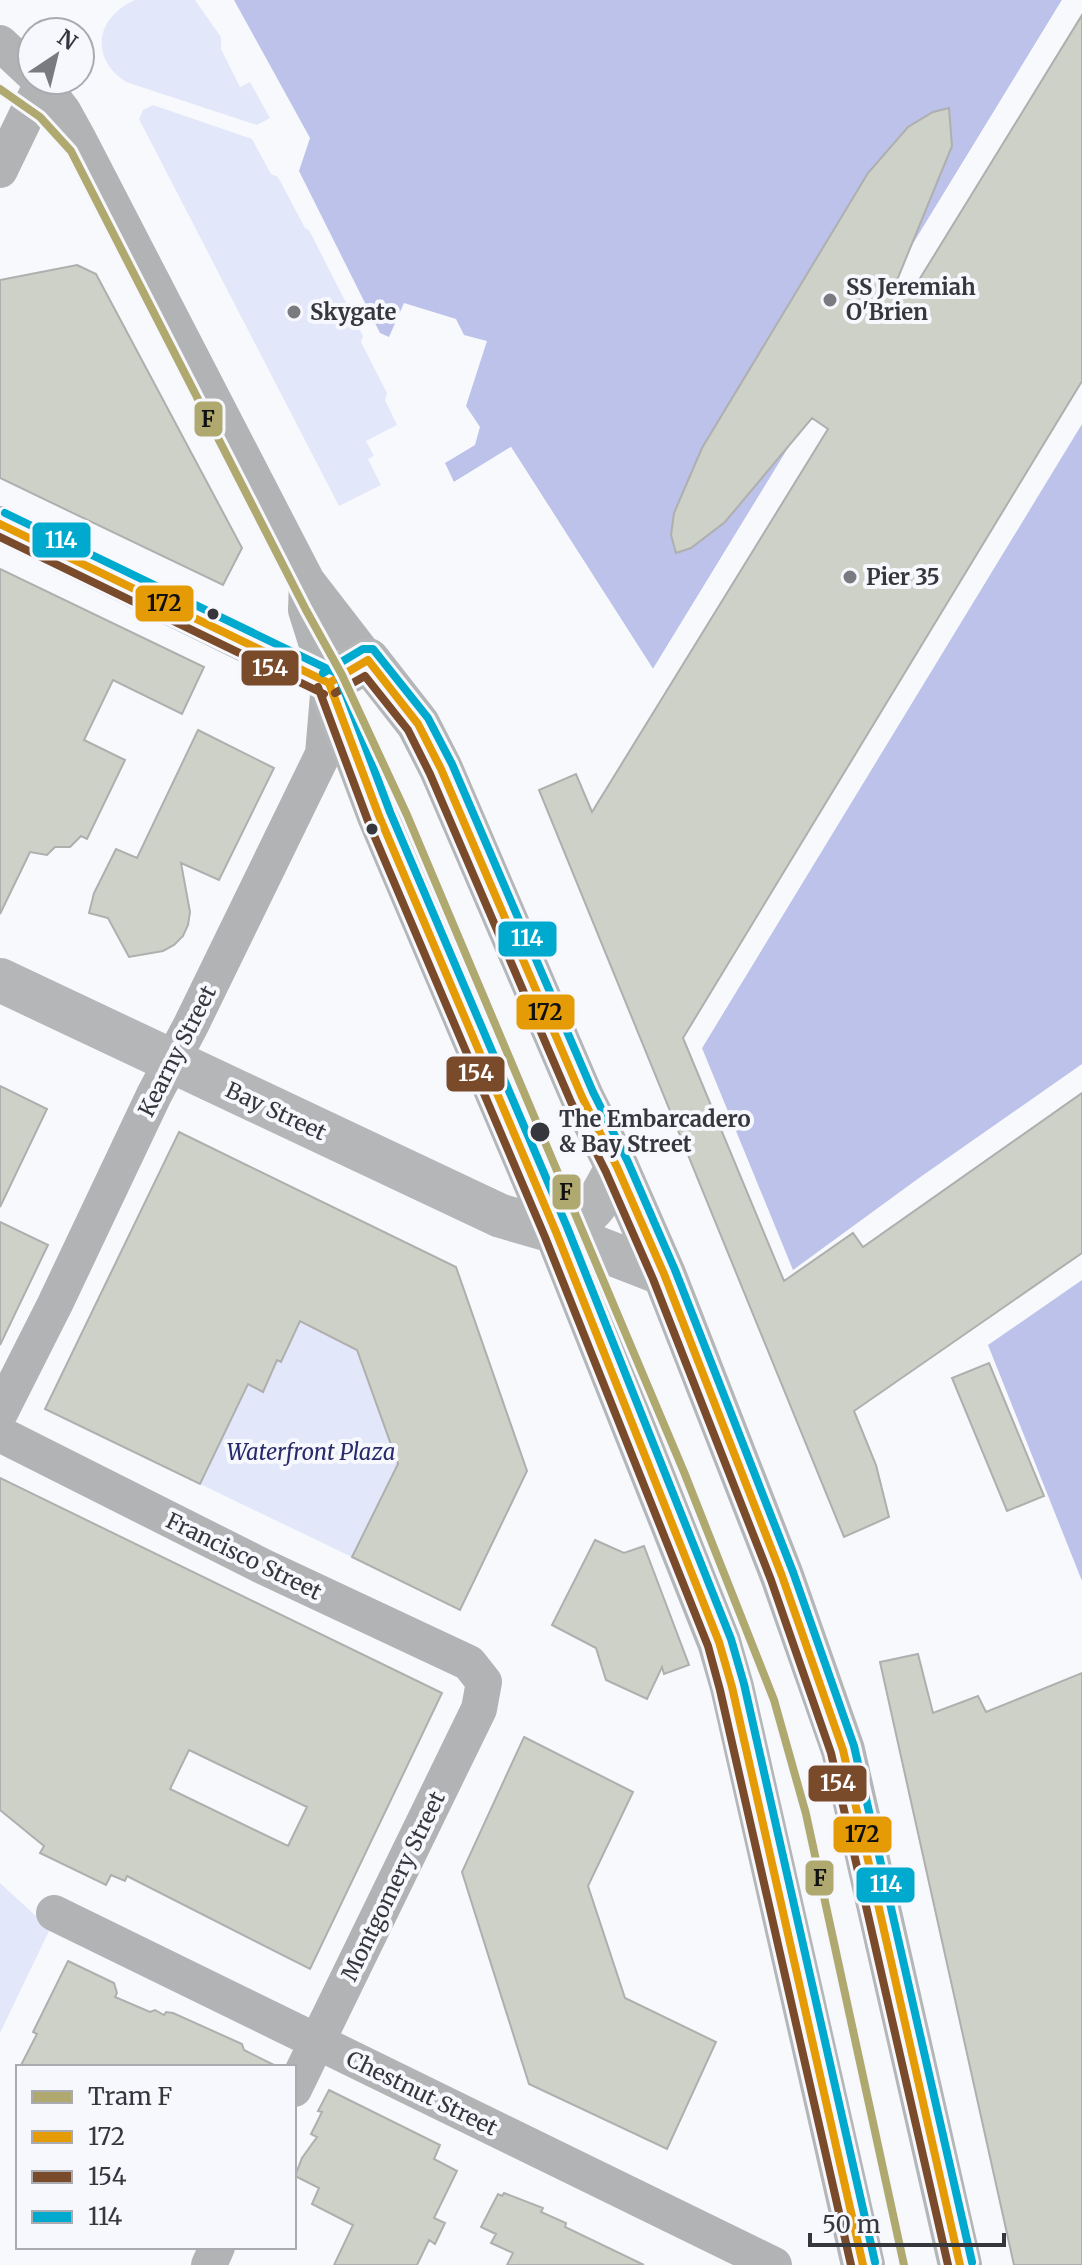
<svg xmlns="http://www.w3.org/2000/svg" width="1082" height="2265" font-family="Merriweather,serif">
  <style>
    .green { fill: #e3e7fa }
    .water { fill: #bcc2ea }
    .pier { fill: #f8f9fc }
    .building { fill: #ced1c7; stroke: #aeafae; stroke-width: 2; fill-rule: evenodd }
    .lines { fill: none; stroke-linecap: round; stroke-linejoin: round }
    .minor { stroke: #b2b3b5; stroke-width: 36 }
    .major { stroke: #b5b6b8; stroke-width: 44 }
    .bus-1-casing { stroke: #f6f8fe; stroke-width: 14 }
    .bus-2-casing { stroke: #f6f8fe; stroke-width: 14 }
    .bus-3-casing { stroke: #f6f8fe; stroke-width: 14 }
    .bus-1 { stroke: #e49b06; stroke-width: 8 }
    .bus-2 { stroke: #7a4b2a; stroke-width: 8 }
    .bus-3 { stroke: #00a9ce; stroke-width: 8 }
    .tram-1-casing { stroke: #f6f8fe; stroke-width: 14 }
    .tram-1 { stroke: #afa970; stroke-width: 8 }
    .poi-dot { fill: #7a7b80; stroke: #f6f8fe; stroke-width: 3 }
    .bus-dot { fill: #36373d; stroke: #f6f8fe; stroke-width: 3 }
    .labels { text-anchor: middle; stroke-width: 8; stroke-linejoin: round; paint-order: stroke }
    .poi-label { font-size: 22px; font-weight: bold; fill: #36373d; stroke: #f6f8fe; text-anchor: start }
    .street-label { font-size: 22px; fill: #36373d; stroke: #f6f8fe }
    .stop-label { font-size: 22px; font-weight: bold; fill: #36373d; stroke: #f6f8fe; text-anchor: start }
    .park-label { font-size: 22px; font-style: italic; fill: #292a6a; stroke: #f6f8fe }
    .line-badge { stroke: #f6f8fe; stroke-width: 3 }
    .badge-label { font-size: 22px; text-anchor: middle; font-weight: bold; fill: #fff }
    .pale-badge-label { font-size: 22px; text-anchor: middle; font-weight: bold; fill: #111 }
  </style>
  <rect width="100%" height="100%" fill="#f8f9fc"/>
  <path class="green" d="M135,0H195L221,37V49L240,87L250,82L270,118L257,125L126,82C89,58 96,17 135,0Z
    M153,105L252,139L271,174L278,177L305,228L309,230L363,336L361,342L387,393L385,400L397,425L366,441L374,456L368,459L381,485L339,506L139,119L143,110Z
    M284,1311L357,1350L398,1464L352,1557L200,1484L248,1384L263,1391L274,1369L260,1361L263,1354L281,1362Z
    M0,1883L50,1929L0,2033Z"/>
  <path class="water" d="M234,0H1062L653,669L511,447L454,482L445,463L475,445L480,427L466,406L487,341L464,335L456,319L404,303L389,337L380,333L299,171L310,138Z
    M1082,424V1064L919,1178L793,1270L702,1048Z
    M1082,1280V1581L988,1345Z"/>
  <path class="pier" d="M1062,0H1066L655,672L652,673L509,452L456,486L454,482L511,447L653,669Z
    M1082,420L702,1048L700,1043Z"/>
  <path class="building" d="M1082,15V381L683,1038L784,1281L853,1233L863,1247L1082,1093V1253L854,1411L876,1465L889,1517L844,1537L539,790L576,774L592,812L828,429L812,418L725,522L691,548L676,553L671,535L674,513L702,448L868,173L908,127L933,112L949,108L952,146L895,285L911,293Z
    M77,265L96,274L242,548L223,585L0,478V280Z
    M0,569L204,667L182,714L113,680L84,740L125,760L87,839L81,836L70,847H55L47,855L30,852L0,914Z
    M198,730L274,768L219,880L181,863L190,912L188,925L183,936L174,945L163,951L129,957L108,918L89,913L94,893L116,849L137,858Z
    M0,1086L47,1109L0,1207Z
    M179,1132L456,1267L527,1471L460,1610L352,1557L398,1464L357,1350L300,1321L281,1362L277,1360L263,1392L248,1384L200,1484L45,1409Z
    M0,1222L48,1245L0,1345Z
    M989,1363L1044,1496L1007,1511L952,1378Z
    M0,1478L442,1693L310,1969L127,1876L125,1881L111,1875L106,1885L40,1853L44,1846L0,1810ZM189,1750L307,1807L288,1846L170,1789Z
    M595,1540L624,1553L644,1546L689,1665L664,1674L662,1667L647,1699L606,1680L596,1648L552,1625Z
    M918,1654L933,1713L978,1696L986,1712L1082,1673V2265H1014L880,1662Z
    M524,1737L633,1792L588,1886L625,1998L716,2042L667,2149L529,2084L462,1872Z
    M68,1961L114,1983L117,1993L115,1997L150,2012L155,2010L164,2015L166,2012L173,2013L242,2044L244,2050L278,2067H20L37,2034L33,2032Z
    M329,2090L440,2145L434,2159L457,2171L434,2218L445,2223L435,2244L429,2240L417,2265H334L353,2225L312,2204L319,2188L295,2176L302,2158L317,2137L311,2134L322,2112L318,2111Z
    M504,2193L543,2208L541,2212L566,2223L565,2227L644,2265H507L513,2253L491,2243L496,2234L481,2227L498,2194L502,2196Z"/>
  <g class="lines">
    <path class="minor" d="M0,43L32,73
      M39,80L63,111L79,140L307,581L368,660
      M0,170L42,83
      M0,524L253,648L329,683
      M0,1413L55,1304L154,1095L191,1025L323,754L329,683L306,610L307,581
      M0,1434L262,1566L469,1663L484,1682L479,1709L294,2089
      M54,1913L774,2265
      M209,2265L217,2247"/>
    <path class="major" d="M0,980L501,1216L556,1232L664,1274
      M556,1232C594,1215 599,1202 617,1167
      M863,2265L732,1687L719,1642L556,1232L379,816L329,683L368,660L418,724L441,769L582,1097L617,1167L664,1274L782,1576L843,1750L960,2265"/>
    <defs>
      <path id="bus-1" d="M0,524L329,683
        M329,683L368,660L418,724L441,769L582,1097L617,1167L664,1274L782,1576L843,1750L960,2265
        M329,683L379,816L556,1232L719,1642L732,1687L863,2265"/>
      <path id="bus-2" d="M0,537L324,694
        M318,687L368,821L545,1237L708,1646L720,1690L851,2265
        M335,693L365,676L408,730L430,774L571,1102L606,1172L653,1279L771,1580L831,1753L948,2265"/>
      <path id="bus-3" d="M5,513L334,672
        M323,673L363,649H373L428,718L452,764L593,1092L628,1162L675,1270L793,1572L854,1746L972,2262
        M340,679L390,812L567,1227L731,1639L744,1684L875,2262"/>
    </defs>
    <use href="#bus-1" class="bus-1-casing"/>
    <use href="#bus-2" class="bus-2-casing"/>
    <use href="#bus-3" class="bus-3-casing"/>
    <use href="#bus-1" class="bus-1"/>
    <use href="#bus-2" class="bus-2"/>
    <use href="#bus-3" class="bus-3"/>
    <defs>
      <path id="tram-1" d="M0,89L40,117L71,151L306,610L342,675L407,815L684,1472L774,1700L806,1814L904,2265"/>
    </defs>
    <use href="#tram-1" class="tram-1-casing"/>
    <use href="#tram-1" class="tram-1"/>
  </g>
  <g class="poi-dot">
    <circle cx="830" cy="300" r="8"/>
    <circle cx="294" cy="312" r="8"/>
    <circle cx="850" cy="577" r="8"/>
  </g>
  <g class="bus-dot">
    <circle cx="213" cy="614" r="7"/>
    <circle cx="372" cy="829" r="7"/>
    <circle cx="540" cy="1132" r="11"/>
  </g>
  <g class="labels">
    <g class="poi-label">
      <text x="846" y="295">SS Jeremiah<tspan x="846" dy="25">O'Brien</tspan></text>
      <text x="310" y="320">Skygate</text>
      <text x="866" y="585">Pier 35</text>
    </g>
    <g class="street-label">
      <text transform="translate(177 1051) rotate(-63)" y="8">Kearny Street</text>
      <text transform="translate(276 1111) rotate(25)" y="8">Bay Street</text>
      <text transform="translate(244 1556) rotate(26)" y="8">Francisco Street</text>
      <text transform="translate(393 1886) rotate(-64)" y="8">Montgomery Street</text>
      <text transform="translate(422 2093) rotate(26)" y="8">Chestnut Street</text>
    </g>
    <g class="stop-label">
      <text x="559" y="1127">The Embarcadero<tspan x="559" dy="25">&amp; Bay Street</tspan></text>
    </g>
    <g class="park-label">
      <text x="311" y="1460">Waterfront Plaza</text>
    </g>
  </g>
  <g class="line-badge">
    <rect x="193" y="400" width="31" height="38" rx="8" fill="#afa970"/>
    <rect x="31" y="521" width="61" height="38" rx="8" fill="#00a9ce"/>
    <rect x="134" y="584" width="61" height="39" rx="8" fill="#e49b06"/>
    <rect x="240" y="649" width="60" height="38" rx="8" fill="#7a4b2a"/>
    <rect x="497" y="920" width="61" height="38" rx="8" fill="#00a9ce"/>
    <rect x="515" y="993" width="61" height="38" rx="8" fill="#e49b06"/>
    <rect x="445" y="1055" width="61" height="38" rx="8" fill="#7a4b2a"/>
    <rect x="551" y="1173" width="31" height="38" rx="8" fill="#afa970"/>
    <rect x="807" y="1764" width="61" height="39" rx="8" fill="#7a4b2a"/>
    <rect x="832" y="1815" width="61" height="39" rx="8" fill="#e49b06"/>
    <rect x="804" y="1859" width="31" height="38" rx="8" fill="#afa970"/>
    <rect x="855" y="1866" width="61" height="38" rx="8" fill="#00a9ce"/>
  </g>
  <g class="badge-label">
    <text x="61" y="548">114</text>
    <text x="270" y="676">154</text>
    <text x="527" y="946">114</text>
    <text x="476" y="1081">154</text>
    <text x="838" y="1791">154</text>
    <text x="886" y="1892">114</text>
  </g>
  <g class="pale-badge-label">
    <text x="208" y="427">F</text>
    <text x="164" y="611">172</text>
    <text x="545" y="1020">172</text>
    <text x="566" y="1200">F</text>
    <text x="862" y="1842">172</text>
    <text x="820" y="1886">F</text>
  </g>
  <rect x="16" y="2065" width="280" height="184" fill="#f6f8fe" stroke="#a9abb1" stroke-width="2"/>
  <rect x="32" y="2091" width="40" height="12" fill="#afa970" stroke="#a9abb1" stroke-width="2"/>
  <text x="88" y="2105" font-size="24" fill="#36373d">Tram F</text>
  <rect x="32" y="2131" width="40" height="12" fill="#e49b06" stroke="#a9abb1" stroke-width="2"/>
  <text x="88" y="2145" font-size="24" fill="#36373d">172</text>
  <rect x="32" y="2171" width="40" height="12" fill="#7a4b2a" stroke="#a9abb1" stroke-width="2"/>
  <text x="88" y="2185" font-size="24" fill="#36373d">154</text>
  <rect x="32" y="2211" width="40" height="12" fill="#00a9ce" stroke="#a9abb1" stroke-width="2"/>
  <text x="88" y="2225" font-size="24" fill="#36373d">114</text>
  <g transform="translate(56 56) rotate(35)"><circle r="38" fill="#f6f8fe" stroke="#a9abb1" stroke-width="2"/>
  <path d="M0-6L14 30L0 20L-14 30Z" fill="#7a7b80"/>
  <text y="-12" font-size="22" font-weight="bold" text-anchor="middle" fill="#36373d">N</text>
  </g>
  <path d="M810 2233v12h194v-12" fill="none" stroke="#36373d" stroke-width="4"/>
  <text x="822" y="2233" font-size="24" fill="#36373d" stroke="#f6f8fe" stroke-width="6" paint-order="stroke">50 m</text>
</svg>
